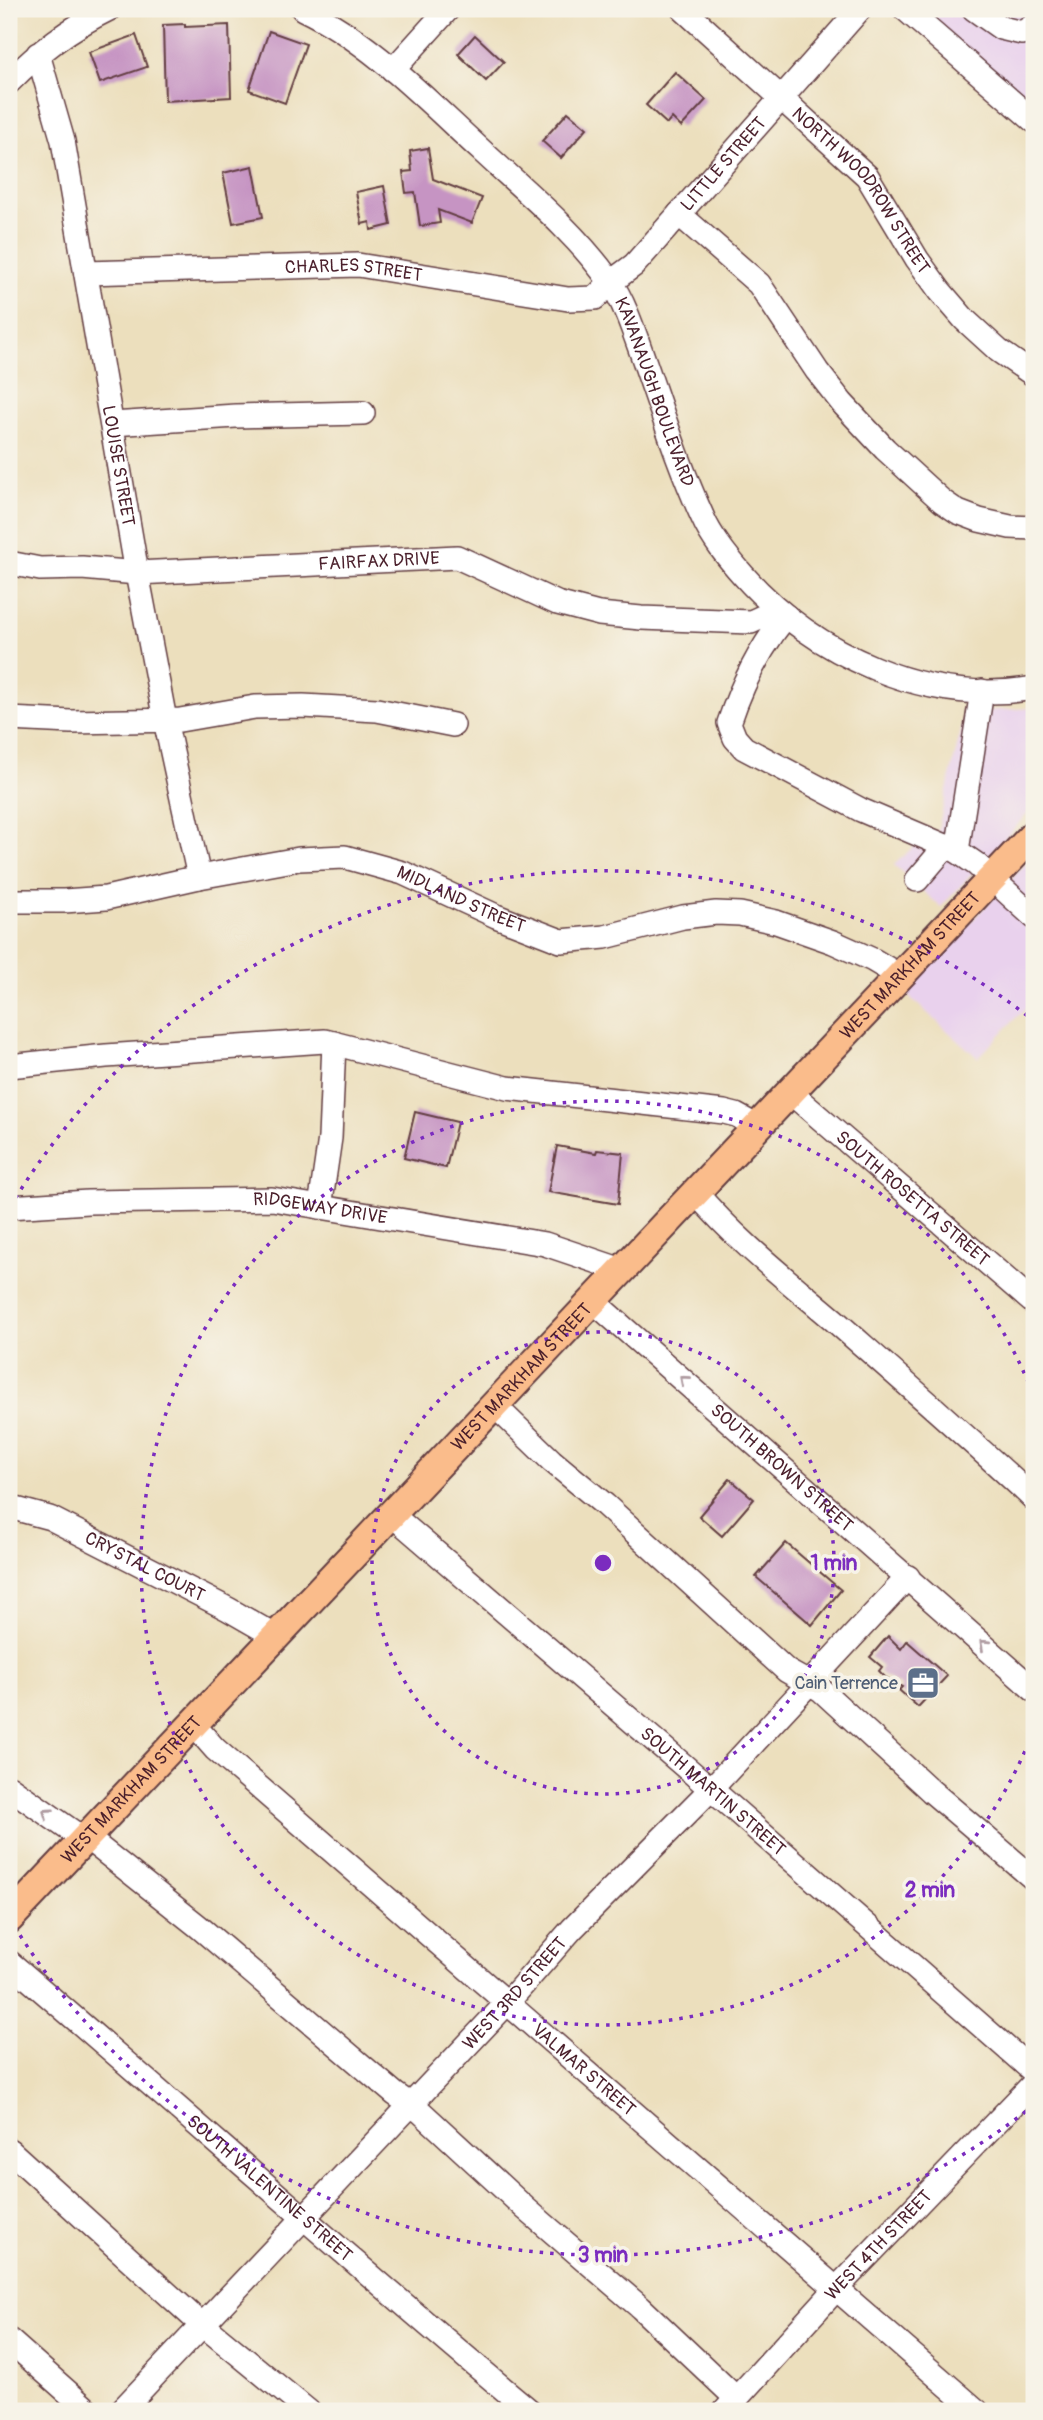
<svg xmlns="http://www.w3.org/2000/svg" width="1043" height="2420" font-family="Pangolin,sans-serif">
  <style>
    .built { fill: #e9d1ed }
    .building { fill: #c694c3 }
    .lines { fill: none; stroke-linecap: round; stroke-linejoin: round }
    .minor-casing { stroke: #623c41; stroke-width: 26 }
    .major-casing { stroke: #623c41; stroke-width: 32 }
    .minor { stroke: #fff; stroke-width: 23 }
    .major { stroke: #fabc8b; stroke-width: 28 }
    .oneway { stroke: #ae9aa0 }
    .ring { fill: none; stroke: #7b2cbf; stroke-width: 3.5; stroke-dasharray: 3.5 7 }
    .labels { text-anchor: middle; stroke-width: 7; stroke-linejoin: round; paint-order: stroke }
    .street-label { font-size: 18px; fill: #4a1f2b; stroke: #f7f3e8 }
    .service-label { font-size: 18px; fill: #4e5e75; stroke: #f7f3e8; text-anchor: end }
    .centre { fill: #7b2cbf; stroke: #f7f3e8; stroke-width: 3.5 }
    .ring-label { font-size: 21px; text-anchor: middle; font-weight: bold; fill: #7b2cbf; stroke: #f7f3e8; stroke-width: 7; stroke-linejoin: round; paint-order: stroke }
  </style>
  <rect width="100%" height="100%" fill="#f7f3e8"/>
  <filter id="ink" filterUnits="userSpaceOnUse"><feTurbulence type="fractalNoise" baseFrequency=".0143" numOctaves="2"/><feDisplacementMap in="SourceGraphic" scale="14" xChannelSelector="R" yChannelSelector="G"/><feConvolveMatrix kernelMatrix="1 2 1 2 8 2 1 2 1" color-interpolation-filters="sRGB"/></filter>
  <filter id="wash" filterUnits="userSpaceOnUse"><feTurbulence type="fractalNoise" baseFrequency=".00686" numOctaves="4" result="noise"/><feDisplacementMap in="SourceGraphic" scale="28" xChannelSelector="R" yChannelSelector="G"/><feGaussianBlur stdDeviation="1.57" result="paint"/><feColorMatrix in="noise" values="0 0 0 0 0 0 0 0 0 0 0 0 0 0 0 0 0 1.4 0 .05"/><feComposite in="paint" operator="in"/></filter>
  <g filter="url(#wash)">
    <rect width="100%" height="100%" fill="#ecdfbd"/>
    <path class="built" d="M912,9H1034V117Z
      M1034,708V807L941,907L894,865L924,837L937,834L965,712Z
      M1034,855V999L978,1058L904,992Z"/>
    <g id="blocks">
      <path class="building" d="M185,24V27L229,25L231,97L165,101L163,25Z
        M269,31L306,44L285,103L249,90Z
        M136,35L147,67L100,83L89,52Z
        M475,35L504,62L486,81L458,54Z
        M675,72L706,100L681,127L672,118L667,124L646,105Z
        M568,112L587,128L561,158L542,141Z
        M428,148L433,179L482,198L472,223L438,210L440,223L420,226L415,192L406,193L403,172L412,171L410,151Z
        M253,166L263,217L233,223L223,173Z
        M384,186L391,225L371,230L370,222L362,224L356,192Z
        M415,1112L457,1122L446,1168L404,1158Z
        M557,1146L596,1153L597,1150L623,1153L618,1204L548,1192Z
        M730,1479L754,1499L722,1536L699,1516Z
        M786,1543L841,1590L812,1625L756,1577Z
        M888,1636L901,1649L907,1641L947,1676L918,1707L899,1690L902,1687L885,1677L879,1671L882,1667L870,1657Z"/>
    </g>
  </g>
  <g filter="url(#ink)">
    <use href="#blocks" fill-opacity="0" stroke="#623c41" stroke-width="2"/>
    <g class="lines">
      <defs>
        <g id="minor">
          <path id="s1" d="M303,9C372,42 426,100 482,151C526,192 574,231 609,280C625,302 636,338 645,363C663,415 680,468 703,518C712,539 728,558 743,575C813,654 927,707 1034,688"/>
          <path id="s2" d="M683,9L867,176L917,259L940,291L965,320L999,351L1034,375"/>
          <path d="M905,9L1034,121"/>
          <path d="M974,9L1001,28L1022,33L1034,25"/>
          <path id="s3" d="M38,54L63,141L137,573L165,720L199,877"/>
          <path d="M393,70L448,9"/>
          <path d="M9,82C41,50 68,29 109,9"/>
          <path d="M679,214L759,284L817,371L842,403L885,449L942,501L958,512L979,520L1010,527L1034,528"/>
          <path id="s4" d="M86,273L358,265L568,299L595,298L611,282L634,265L860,9"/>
          <path d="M112,424L236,416L363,413"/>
          <path id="s5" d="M9,563L40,569L82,568L137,573L457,557L557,603L599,614L641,618L751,622L777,610"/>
          <path d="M786,616C760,648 742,684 729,723L735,738L744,748L861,810L957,851"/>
          <path d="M982,691L957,851L976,864L1034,917"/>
          <path d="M9,719L71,722L180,720L255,707L303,706L377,710L453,725"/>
          <path d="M917,880L946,846"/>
          <path id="s6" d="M9,901H64L106,898L199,877L299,859L345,857L403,873L496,916L561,941L605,937L683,917L716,913L740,914L776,922L833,942L873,960L900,976"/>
          <path d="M9,1066L106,1056L325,1041L507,1088L724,1112L736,1115L758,1127"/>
          <path id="s7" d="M791,1093L1034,1303"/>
          <path d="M696,1193C737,1241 786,1279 834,1320C901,1379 969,1438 1034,1499"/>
          <path id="s8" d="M9,1207L88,1202L272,1199L545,1244L622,1270"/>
          <path d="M320,1207L330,1138L334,1043"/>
          <path id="s9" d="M593,1301L1034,1690"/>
          <path d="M494,1405L552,1461L605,1505L787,1671L821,1690L931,1791L1034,1879"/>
          <path id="s10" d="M9,1507L50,1518L228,1609L275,1636"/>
          <path id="s11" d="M391,1514L711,1789L1034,2072"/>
          <path id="s12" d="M193,1724L215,1749L977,2411"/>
          <path d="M9,1787L73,1832L86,1837L198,1926L395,2094L421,2112L525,2208L641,2308L737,2399"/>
          <path id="s13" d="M9,1962C184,2111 354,2265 530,2411"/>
          <path d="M9,2150L191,2315L308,2411"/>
          <path d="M9,2340L89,2411"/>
          <path id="s14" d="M121,2411L508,2002L572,1929L711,1789L908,1577"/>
          <path id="s15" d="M725,2411L836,2289L1034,2083"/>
        </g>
        <g id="major">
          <path id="s16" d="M9,1919L1034,834"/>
        </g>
      </defs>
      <use href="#minor" class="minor-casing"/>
      <use href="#major" class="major-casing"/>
      <use href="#minor" class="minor"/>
      <use href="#major" class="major"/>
    </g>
    <defs><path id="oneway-chevron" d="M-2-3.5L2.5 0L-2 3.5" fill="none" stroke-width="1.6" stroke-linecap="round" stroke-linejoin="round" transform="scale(1.75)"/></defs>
    <g class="oneway">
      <use href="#oneway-chevron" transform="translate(684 1380) rotate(-139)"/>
      <use href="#oneway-chevron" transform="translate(984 1644) rotate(-138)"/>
      <use href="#oneway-chevron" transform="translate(47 1813) rotate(-145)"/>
    </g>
  </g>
  <g class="ring">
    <circle cx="603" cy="1563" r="231"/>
    <path d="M1033 1732A462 462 0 1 1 1033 1394"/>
    <path d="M1034 2105A692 692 0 0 1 10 1919M10 1207A692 692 0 0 1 1034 1021"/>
  </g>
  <defs>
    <symbol id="office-square" viewBox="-11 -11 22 22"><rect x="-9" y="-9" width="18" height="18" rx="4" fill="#5c6f8a" stroke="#f7f3e8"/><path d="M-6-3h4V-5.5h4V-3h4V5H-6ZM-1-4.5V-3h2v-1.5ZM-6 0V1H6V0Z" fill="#fff"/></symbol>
  </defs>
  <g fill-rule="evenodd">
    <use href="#office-square" x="904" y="1664" width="38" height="38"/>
  </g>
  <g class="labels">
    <g class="street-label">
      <text dy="6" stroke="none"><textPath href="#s4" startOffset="698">LITTLE STREET</textPath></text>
      <text dy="6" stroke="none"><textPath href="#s2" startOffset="256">NORTH WOODROW STREET</textPath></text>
      <text dy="6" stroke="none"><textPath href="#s4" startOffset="268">CHARLES STREET</textPath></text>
      <text dy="6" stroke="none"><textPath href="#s1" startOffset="532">KAVANAUGH BOULEVARD</textPath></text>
      <text dy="6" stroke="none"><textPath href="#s3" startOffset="420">LOUISE STREET</textPath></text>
      <text dy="6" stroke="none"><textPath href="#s5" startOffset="371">FAIRFAX DRIVE</textPath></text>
      <text dy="6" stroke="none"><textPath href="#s6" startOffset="464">MIDLAND STREET</textPath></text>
      <text dy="6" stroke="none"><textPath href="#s16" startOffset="1312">WEST MARKHAM STREET</textPath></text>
      <text dy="6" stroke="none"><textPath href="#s7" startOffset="161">SOUTH ROSETTA STREET</textPath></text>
      <text dy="6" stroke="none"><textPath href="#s8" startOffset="312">RIDGEWAY DRIVE</textPath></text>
      <text dy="6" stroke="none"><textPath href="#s16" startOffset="746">WEST MARKHAM STREET</textPath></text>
      <text dy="6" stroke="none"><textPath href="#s9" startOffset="252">SOUTH BROWN STREET</textPath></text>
      <text dy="6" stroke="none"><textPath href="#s10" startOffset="149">CRYSTAL COURT</textPath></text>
      <text dy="6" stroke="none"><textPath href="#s16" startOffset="178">WEST MARKHAM STREET</textPath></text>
      <text dy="6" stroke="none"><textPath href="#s11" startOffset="425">SOUTH MARTIN STREET</textPath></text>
      <text dy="6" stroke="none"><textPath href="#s14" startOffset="574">WEST 3RD STREET</textPath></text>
      <text dy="6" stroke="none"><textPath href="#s12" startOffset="522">VALMAR STREET</textPath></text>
      <text dy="6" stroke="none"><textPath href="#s13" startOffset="345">SOUTH VALENTINE STREET</textPath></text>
      <text dy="6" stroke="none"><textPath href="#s15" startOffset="226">WEST 4TH STREET</textPath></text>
    </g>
    <g class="service-label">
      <text x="898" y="1689">Cain Terrence</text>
    </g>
  </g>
  <circle cx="603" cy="1563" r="10" class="centre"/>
  <g class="ring-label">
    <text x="834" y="1570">1 min</text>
    <text x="930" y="1897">2 min</text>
    <text x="603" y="2262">3 min</text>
  </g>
  <rect width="1043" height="2420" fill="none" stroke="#f7f3e8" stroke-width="35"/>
</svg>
